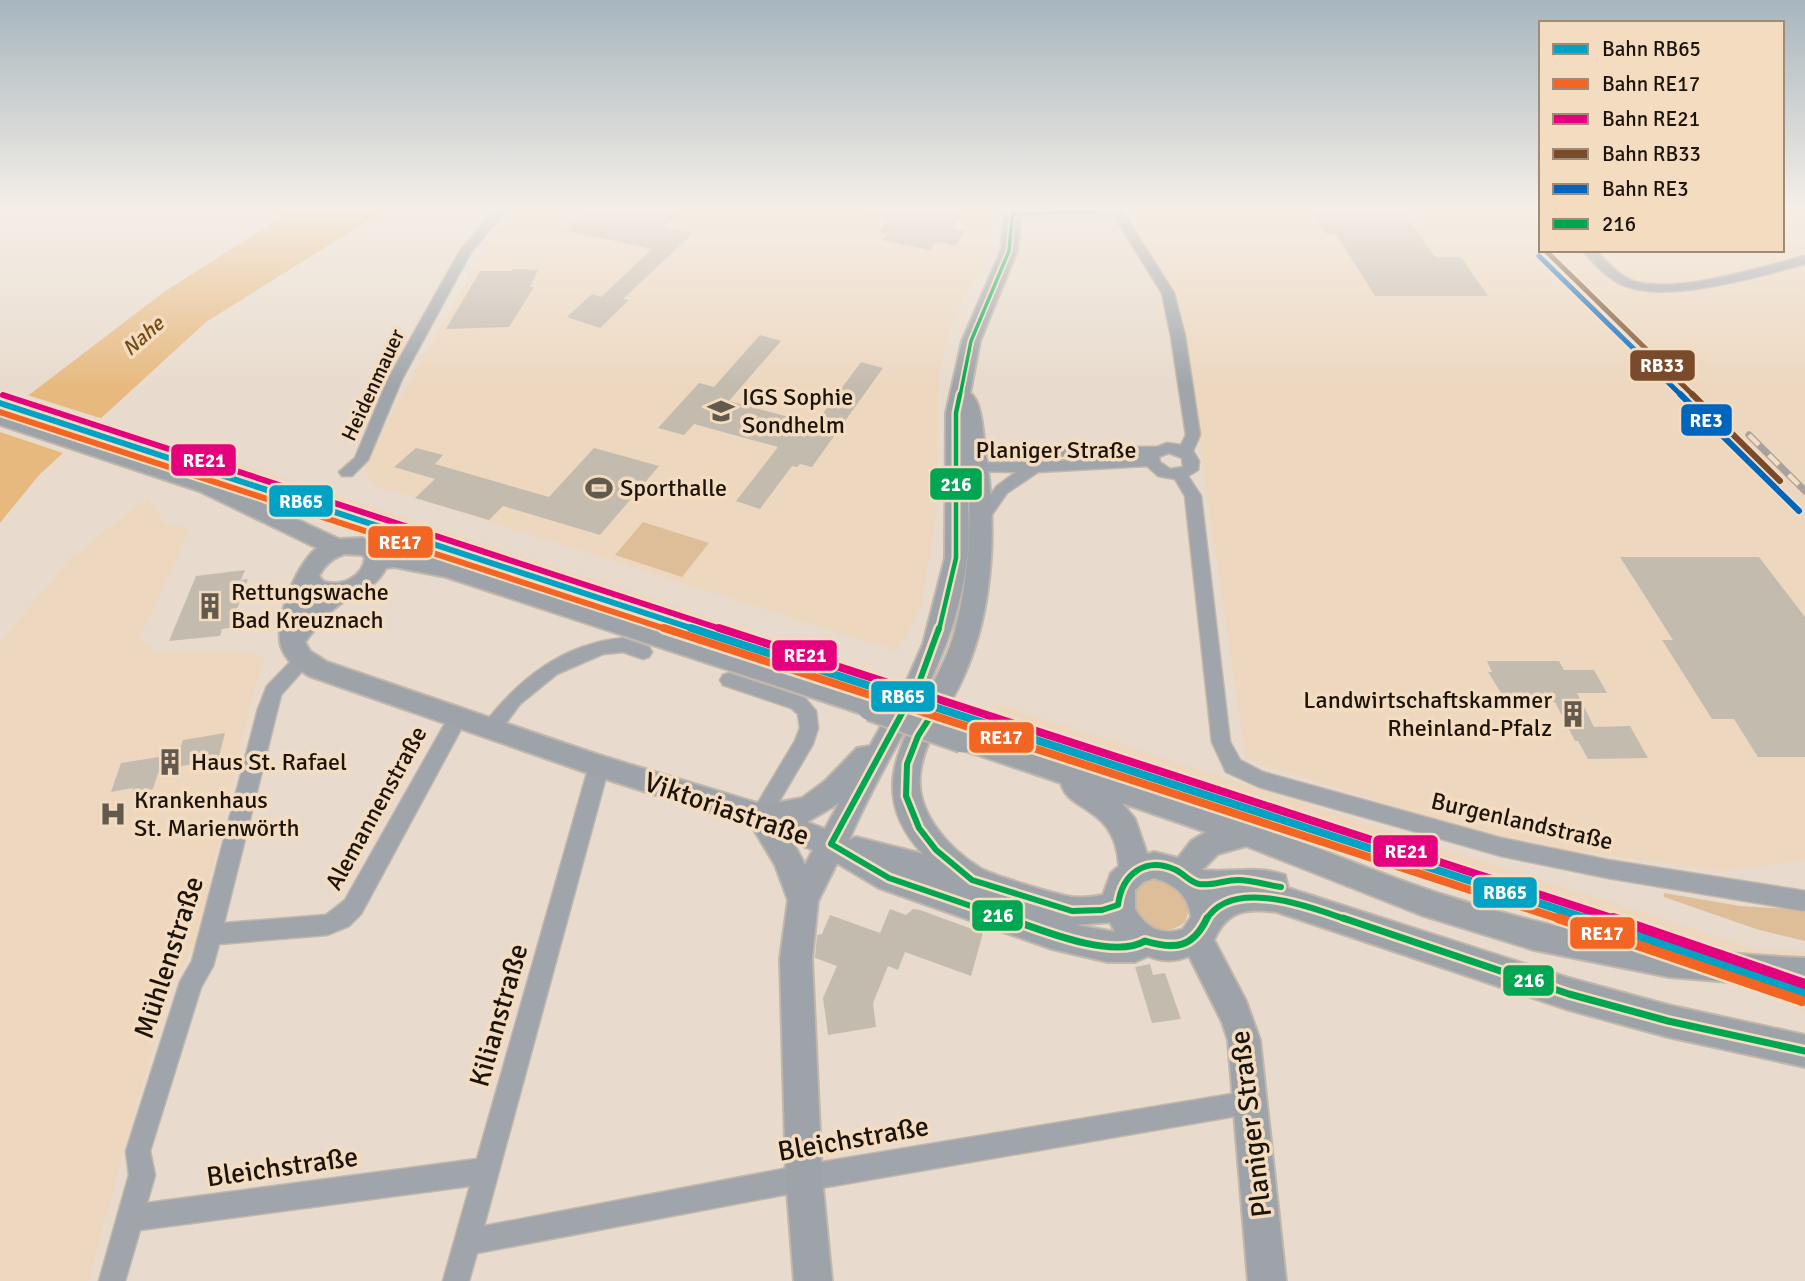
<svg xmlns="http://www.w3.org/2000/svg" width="1805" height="1281" font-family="Signika,sans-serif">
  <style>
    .built { fill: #edd7bf }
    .green { fill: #debe98 }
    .water { fill: #e7b97f }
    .pier { fill: #e8dbcd }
    .building { fill: #c4bbaf }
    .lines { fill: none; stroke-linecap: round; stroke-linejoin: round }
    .street-casing { stroke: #c1b7ac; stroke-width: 3 }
    .secondary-casing { stroke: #c1b7ac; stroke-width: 4 }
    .street { fill: #9fa5ab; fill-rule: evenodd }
    .secondary { fill: #9da3a8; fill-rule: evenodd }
    .rail-casing { stroke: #a6a29e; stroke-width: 7 }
    .rail { stroke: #f4dcc1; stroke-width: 4.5; stroke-dasharray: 14; stroke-linecap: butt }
    .secondary-bridge-casing { stroke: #c1b7ac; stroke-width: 31; stroke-linecap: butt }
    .secondary-bridge { stroke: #9da3a8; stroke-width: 27 }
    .bus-1-far3-casing { stroke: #f4dcc1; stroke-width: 7 }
    .bus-1-far2-casing { stroke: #f4dcc1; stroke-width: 9 }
    .bus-1-far1-casing { stroke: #f4dcc1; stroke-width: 11 }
    .bus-1-casing { stroke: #f4dcc1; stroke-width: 12 }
    .bus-1-far3 { stroke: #00a651; stroke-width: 3.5 }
    .bus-1-far2 { stroke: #00a651; stroke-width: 4.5 }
    .bus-1-far1 { stroke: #00a651; stroke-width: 6 }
    .bus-1 { stroke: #00a651; stroke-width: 7 }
    .rail-1-far2-casing { stroke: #f4dcc1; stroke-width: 10 }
    .rail-1-far1-casing { stroke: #f4dcc1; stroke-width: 13 }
    .rail-1-casing { stroke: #f4dcc1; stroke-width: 15 }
    .rail-2-far2-casing { stroke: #f4dcc1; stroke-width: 10 }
    .rail-2-far1-casing { stroke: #f4dcc1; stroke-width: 13 }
    .rail-2-casing { stroke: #f4dcc1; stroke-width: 15 }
    .rail-3-far3-casing { stroke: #f4dcc1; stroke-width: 9 }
    .rail-3-far2-casing { stroke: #f4dcc1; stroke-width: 10 }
    .rail-3-far1-casing { stroke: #f4dcc1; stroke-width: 13 }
    .rail-3-casing { stroke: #f4dcc1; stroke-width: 15 }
    .rail-4-far1-casing { stroke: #f4dcc1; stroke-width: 9 }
    .rail-4-casing { stroke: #f4dcc1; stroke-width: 10 }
    .rail-5-far1-casing { stroke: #f4dcc1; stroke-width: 9 }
    .rail-5-casing { stroke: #f4dcc1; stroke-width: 10 }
    .rail-1-far2 { stroke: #01a2c4; stroke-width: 6 }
    .rail-1-far1 { stroke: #01a2c4; stroke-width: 8 }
    .rail-1 { stroke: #01a2c4; stroke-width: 10 }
    .rail-2-far2 { stroke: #f26522; stroke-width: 6 }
    .rail-2-far1 { stroke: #f26522; stroke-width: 8 }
    .rail-2 { stroke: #f26522; stroke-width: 10 }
    .rail-3-far3 { stroke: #e5007d; stroke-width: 5 }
    .rail-3-far2 { stroke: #e5007d; stroke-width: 6 }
    .rail-3-far1 { stroke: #e5007d; stroke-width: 8 }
    .rail-3 { stroke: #e5007d; stroke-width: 10 }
    .rail-4-far1 { stroke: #7a4b2a; stroke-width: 5 }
    .rail-4 { stroke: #7a4b2a; stroke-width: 6 }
    .rail-5-far1 { stroke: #0065bd; stroke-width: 5 }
    .rail-5 { stroke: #0065bd; stroke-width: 6 }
    .labels { text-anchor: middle; stroke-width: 7; stroke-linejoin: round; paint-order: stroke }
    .far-water-label { font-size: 21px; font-style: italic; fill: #734b10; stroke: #f4dcc1 }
    .far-street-label { font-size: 21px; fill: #1c140a; stroke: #f4dcc1 }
    .poi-label { font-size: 24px; fill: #1c140a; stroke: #f4dcc1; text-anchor: start }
    .street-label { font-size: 24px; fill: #1c140a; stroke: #f4dcc1 }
    .near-street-label { font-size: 28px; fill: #1c140a; stroke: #f4dcc1 }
    .line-badge { stroke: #f4dcc1; stroke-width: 2.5 }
    .badge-label { font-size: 19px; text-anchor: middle; font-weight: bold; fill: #fff }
  </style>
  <rect width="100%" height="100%" fill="#e8dbcd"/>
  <path class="built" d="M520,208H996L995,227L986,264L958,308L945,345L937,394V510L921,607L897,651L371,484L363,464L495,231Z
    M1124,208H1541V250H1782V208H1805V860L1724,871L1507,842L1246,759L1178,296Z
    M232,461L888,676L878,694L217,476Z
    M148,497L164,524L190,528L139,640L154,651H245L265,659L256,681L195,946L169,988L88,1281H0V642L70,558Z
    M994,703L1759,950L1805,951V1011L1653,952L982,733Z"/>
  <path class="green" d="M643,522L709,543L682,577L615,555Z
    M1157,879C1179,882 1195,901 1185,922C1162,942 1125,920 1136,890L1148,880Z
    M1664,893L1740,906L1805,910V941L1756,929L1664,897Z"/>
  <path class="water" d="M295,208H388L206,322L39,475L0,523V417L164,292Z"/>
  <path class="pier" d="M24,394L103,419L87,434L6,408Z
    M4,409L85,436L66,454L0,432V412Z"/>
  <path class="building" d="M593,208H686L664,227L693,233L623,299L629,300L600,328L567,317L592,294L601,297L652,249L565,230Z
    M863,208H967L952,228L966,231L955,246L936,242L930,250L882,240L887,234L879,232L888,220L862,215Z
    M1402,211L1435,257H1461L1488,296H1375L1336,234H1326L1313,213Z
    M513,269L538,270L530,287H534L509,327L446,329L480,271H511Z
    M760,335L781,341L729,401L815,424L861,362L883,368L812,467L800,464L797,467L792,466L760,509L736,501L778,447L694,424L684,435L658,428L699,383L714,387Z
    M416,448L443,455L435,464L549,497L594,448L659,466L600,535L503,506L489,520L415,498L435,479L394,467Z
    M1620,557H1759L1805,617V757H1758L1734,719H1712L1662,640H1673Z
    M245,570L241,580L248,579L230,628L222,629L220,636L169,641L196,576Z
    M1487,661H1559L1564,670H1594L1607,693H1577L1594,727L1630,726L1648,758L1588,759L1578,741H1575L1555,702L1506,701L1488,672H1492Z
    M225,733L218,760L176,767L175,771L158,773L153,789L132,793L133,788L111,792L121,763L178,754L183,740Z
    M890,909L906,915L913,909L920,910L983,933L971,976L905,952L898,970L888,966L873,1003L876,1027L828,1035L823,998L837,966L815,958L817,935L822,934L830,915L880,933Z
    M1150,964L1153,975L1165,973L1181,1019L1152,1023L1135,967Z"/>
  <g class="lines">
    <defs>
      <path id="street" d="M496,208H508L471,252L402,379L368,460L352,476H342L339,472L355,458L388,379L460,251Z
        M1120,208L1174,293L1185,336L1200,435L1193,451L1199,461L1198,470L1188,476L1201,496L1230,742L1240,760L1263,772L1501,838L1608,860L1805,891V911L1608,878L1501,856L1259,787L1226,772L1212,742L1185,496L1175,479L1158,476L1147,466L1038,472L1007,493L987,522H975L973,518L997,486L1016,472L966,471L959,466L961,463L1038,462L1144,456L963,455L958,453L956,450L958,447H1157L1167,443L1181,445L1186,435L1171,336L1162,293L1113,214L1014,217L1008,214L1014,211ZM1169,453L1182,458L1183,467L1170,469L1160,462L1159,457Z
        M1582,250H1595C1606,261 1618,275 1633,281C1673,295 1763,267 1805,256V264C1760,276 1667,304 1623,285C1608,279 1593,263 1582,250Z
        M623,638L649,647L652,652L649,657L643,659L623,652L603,654L557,674L520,704L498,734L491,737L484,734L482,729L484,724C520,678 563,644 623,638Z
        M303,653L309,655L312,660L281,695L224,923L326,915L345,900L451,713L458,710L465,713L467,718L361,914L349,926L327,935L219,944L213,966L201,987L150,1151L155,1175L147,1203L477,1159L589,766L592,760L599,758L606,760L609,766L484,1226L804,1165L1250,1091L1259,1094L1262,1103L1259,1112L804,1191L477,1253L469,1281H443L470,1186L140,1230L125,1281H99L129,1175L126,1151L180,982L192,961L258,709L267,686L297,655Z
        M729,673L805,698L816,711L818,728L813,744L767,822L760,825L753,822L750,816L795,741L800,728L798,714L791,708L723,685L720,680L723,675Z"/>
      <path id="secondary" d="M1005,208H1021L1017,251L980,341L970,393C982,401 983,433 985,448C997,523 995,607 963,678C949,710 923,739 920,775C916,813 949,849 980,868C990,875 1058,895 1072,897C1081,898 1094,897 1103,895L1111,873L1119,866C1116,805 1068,813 1061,783L954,747L950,739L954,731L963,728C1057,758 1151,787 1244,820C1312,845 1378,874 1447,896C1564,934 1683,953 1805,958V988L1669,977L1534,950L1421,915L1246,846L1218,854L1202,870C1231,873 1257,865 1285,875L1288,888L1569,978L1668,1005L1805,1035V1067L1668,1037L1569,1010L1277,912C1246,908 1227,910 1214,940L1246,1001L1260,1040L1286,1281H1248L1228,1040L1222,1022L1189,956C1175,962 1162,962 1148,956L1135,962H1108L1052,949L879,888L837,863L818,901L812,959L822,1178L832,1281H794L786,1178L780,959L788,900L775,865L751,825L599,777L309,676C298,669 287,662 282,649C272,623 296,564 317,548L199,491L0,425V412L215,481L339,539L362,538L378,544L386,552L394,551L448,561L880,700L884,707L880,714L871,717L446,577L394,567L386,568C376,586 366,589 348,599C330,609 317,626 305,642L310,651L327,662L599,755L764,805L802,798L825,781L857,748L870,746L908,678L923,644L945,558L946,413L962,341L1001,251ZM966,462C973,518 969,576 955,631C934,711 848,774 923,854L856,837L849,840C890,742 954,670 967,559C971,527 967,493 966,462ZM344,554L362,555L365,558C363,577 340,588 323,581L319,576C324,565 333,558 344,554ZM839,803L825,829L807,822ZM1122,803L1206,832L1191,841L1178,858L1154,852L1147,854L1135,819ZM793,842L813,850L805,865ZM1154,878C1175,884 1189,896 1191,917L1183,929C1162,937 1145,927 1135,909V890L1143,882ZM1110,922L1115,932L1076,925Z"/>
    </defs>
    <use href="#street" class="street-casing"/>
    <use href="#secondary" class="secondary-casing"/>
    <use href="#street" class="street"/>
    <use href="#secondary" class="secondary"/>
    <defs>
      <path id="rail" d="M1749,435L1805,491"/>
    </defs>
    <use href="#rail" class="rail-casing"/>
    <use href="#rail" class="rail"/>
    <defs>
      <path id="secondary-bridge" d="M871,707L963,739"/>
    </defs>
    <use href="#secondary-bridge" class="secondary-bridge-casing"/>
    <use href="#secondary-bridge" class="secondary-bridge"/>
    <defs>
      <path id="bus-1-far3" d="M1014,214L1115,211V208
        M960,396L971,341L1009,251L1013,208"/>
      <path id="bus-1-far2" d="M939,630L956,558V413L960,394"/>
      <path id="bus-1-far1" d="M939,628L920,680L831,844L889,878L1012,920
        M936,708L918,736L907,764L906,796L919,828L936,850L972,880L1072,911L1102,910L1118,905C1122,874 1145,856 1176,870C1184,874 1190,882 1199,884C1212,886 1225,880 1238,880C1252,880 1267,885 1281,887
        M1206,920C1232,876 1312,908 1348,920"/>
      <path id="bus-1" d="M1007,918C1041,930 1113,960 1145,941C1175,950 1193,948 1207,918
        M1343,918L1569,994L1668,1021L1805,1051"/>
    </defs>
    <use href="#bus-1-far3" class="bus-1-far3-casing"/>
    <use href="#bus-1-far2" class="bus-1-far2-casing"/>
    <use href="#bus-1-far1" class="bus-1-far1-casing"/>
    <use href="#bus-1" class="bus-1-casing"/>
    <use href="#bus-1-far3" class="bus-1-far3"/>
    <use href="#bus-1-far2" class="bus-1-far2"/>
    <use href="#bus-1-far1" class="bus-1-far1"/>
    <use href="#bus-1" class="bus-1"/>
    <defs>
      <path id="rail-1-far2" d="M0,403L697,630"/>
      <path id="rail-1-far1" d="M691,628L1591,920"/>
      <path id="rail-1" d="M1585,918L1805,993"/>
      <path id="rail-2-far2" d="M0,412L669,630"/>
      <path id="rail-2-far1" d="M664,628L1563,920"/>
      <path id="rail-2" d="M1558,918L1802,1001"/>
      <path id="rail-3-far3" d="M3,395L6,396"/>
      <path id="rail-3-far2" d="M3,395L724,630"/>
      <path id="rail-3-far1" d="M719,628L1618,920"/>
      <path id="rail-3" d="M1613,918L1805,984"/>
      <path id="rail-4-far1" d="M1545,250L1694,396"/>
      <path id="rail-4" d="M1692,394L1780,481"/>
      <path id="rail-5-far1" d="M1539,256L1682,396"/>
      <path id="rail-5" d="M1680,394L1799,511"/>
    </defs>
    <use href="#rail-1-far2" class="rail-1-far2-casing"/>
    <use href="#rail-1-far1" class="rail-1-far1-casing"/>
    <use href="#rail-1" class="rail-1-casing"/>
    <use href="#rail-2-far2" class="rail-2-far2-casing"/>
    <use href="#rail-2-far1" class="rail-2-far1-casing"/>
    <use href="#rail-2" class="rail-2-casing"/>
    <use href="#rail-3-far3" class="rail-3-far3-casing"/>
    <use href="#rail-3-far2" class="rail-3-far2-casing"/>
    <use href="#rail-3-far1" class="rail-3-far1-casing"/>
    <use href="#rail-3" class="rail-3-casing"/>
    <use href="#rail-4-far1" class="rail-4-far1-casing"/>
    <use href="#rail-4" class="rail-4-casing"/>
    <use href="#rail-5-far1" class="rail-5-far1-casing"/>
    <use href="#rail-5" class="rail-5-casing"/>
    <use href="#rail-1-far2" class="rail-1-far2"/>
    <use href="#rail-1-far1" class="rail-1-far1"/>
    <use href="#rail-1" class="rail-1"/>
    <use href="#rail-2-far2" class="rail-2-far2"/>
    <use href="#rail-2-far1" class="rail-2-far1"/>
    <use href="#rail-2" class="rail-2"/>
    <use href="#rail-3-far3" class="rail-3-far3"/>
    <use href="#rail-3-far2" class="rail-3-far2"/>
    <use href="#rail-3-far1" class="rail-3-far1"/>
    <use href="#rail-3" class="rail-3"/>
    <use href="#rail-4-far1" class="rail-4-far1"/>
    <use href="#rail-4" class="rail-4"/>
    <use href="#rail-5-far1" class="rail-5-far1"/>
    <use href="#rail-5" class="rail-5"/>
  </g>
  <linearGradient id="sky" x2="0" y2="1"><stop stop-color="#a7b6be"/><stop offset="0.54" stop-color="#f5efe8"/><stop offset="1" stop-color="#f5efe8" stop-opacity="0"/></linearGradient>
  <rect width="1805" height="387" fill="url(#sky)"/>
  <defs>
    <symbol id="school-bare" viewBox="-9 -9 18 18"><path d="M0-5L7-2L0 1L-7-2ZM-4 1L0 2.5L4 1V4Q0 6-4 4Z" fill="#635a4e" stroke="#f4dcc1" stroke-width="2.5" paint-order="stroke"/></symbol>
    <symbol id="stadium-bare" viewBox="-9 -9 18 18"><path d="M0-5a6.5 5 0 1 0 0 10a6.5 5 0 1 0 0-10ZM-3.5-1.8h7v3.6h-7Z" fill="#635a4e" stroke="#f4dcc1" stroke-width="2.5" paint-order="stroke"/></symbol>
    <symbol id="building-bare" viewBox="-9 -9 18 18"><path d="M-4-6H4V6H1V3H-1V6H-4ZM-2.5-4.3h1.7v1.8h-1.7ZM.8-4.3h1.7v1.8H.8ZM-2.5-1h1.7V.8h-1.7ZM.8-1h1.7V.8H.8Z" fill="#635a4e" stroke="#f4dcc1" stroke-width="2.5" paint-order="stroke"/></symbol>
    <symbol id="hospital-bare" viewBox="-9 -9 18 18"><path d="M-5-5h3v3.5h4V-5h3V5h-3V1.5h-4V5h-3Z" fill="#635a4e" stroke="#f4dcc1" stroke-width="2.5" paint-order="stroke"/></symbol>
  </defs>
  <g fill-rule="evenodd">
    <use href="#school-bare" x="702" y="392" width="38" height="38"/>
    <use href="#stadium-bare" x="580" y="469" width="38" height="38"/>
    <use href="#building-bare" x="191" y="587" width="38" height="38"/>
    <use href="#building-bare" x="1554" y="695" width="38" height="38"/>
    <use href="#building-bare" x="151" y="743" width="38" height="38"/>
    <use href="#hospital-bare" x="94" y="795" width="38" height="38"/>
  </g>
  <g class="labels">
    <g class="far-water-label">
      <text transform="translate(143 336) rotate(-41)" y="7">Nahe</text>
    </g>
    <g class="far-street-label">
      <text transform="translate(373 385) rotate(-65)" y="7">Heidenmauer</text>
    </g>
    <g class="poi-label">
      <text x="742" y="405">IGS Sophie<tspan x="742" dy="28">Sondhelm</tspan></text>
      <text x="620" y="496">Sporthalle</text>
      <text x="231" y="600">Rettungswache<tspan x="231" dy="28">Bad Kreuznach</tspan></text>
      <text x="1552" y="708" text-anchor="end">Landwirtschaftskammer<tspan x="1552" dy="28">Rheinland-Pfalz</tspan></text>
      <text x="191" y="770">Haus St. Rafael</text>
      <text x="134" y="808">Krankenhaus<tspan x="134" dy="28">St. Marienwörth</tspan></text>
    </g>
    <g class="street-label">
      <text x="1056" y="458">Planiger Straße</text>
      <text transform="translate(376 808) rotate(-61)" y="8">Alemannenstraße</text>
      <text transform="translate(1522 821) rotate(13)" y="8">Burgenlandstraße</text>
    </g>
    <g class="near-street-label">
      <text transform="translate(727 808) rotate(19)" y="10">Viktoriastraße</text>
      <text transform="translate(168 957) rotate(-72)" y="10">Mühlenstraße</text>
      <text transform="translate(498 1015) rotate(-74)" y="10">Kilianstraße</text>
      <text transform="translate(1250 1124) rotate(-97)" y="10">Planiger Straße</text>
      <text transform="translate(853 1138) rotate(-10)" y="10">Bleichstraße</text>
      <text transform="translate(282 1166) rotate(-8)" y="10">Bleichstraße</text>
    </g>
  </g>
  <g class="line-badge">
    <rect x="1629" y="349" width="67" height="33" rx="7" fill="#7a4b2a"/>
    <rect x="1680" y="403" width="53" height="34" rx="7" fill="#0065bd"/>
    <rect x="170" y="443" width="67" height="34" rx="7" fill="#e5007d"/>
    <rect x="929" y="467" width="54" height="34" rx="7" fill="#00a651"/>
    <rect x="268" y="484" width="66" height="34" rx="7" fill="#01a2c4"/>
    <rect x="367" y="525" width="67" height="34" rx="7" fill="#f26522"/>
    <rect x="771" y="639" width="67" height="33" rx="7" fill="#e5007d"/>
    <rect x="870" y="680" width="66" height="33" rx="7" fill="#01a2c4"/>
    <rect x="968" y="721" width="67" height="33" rx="7" fill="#f26522"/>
    <rect x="1372" y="834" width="67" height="34" rx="7" fill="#e5007d"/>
    <rect x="1472" y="876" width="66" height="33" rx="7" fill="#01a2c4"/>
    <rect x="971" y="899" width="53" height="33" rx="7" fill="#00a651"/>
    <rect x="1569" y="916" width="67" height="34" rx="7" fill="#f26522"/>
    <rect x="1502" y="964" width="53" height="33" rx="7" fill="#00a651"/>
  </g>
  <g class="badge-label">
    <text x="1662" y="372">RB33</text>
    <text x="1706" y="427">RE3</text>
    <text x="204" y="467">RE21</text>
    <text x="956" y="491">216</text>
    <text x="301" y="508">RB65</text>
    <text x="400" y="549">RE17</text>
    <text x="805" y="662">RE21</text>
    <text x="903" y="703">RB65</text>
    <text x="1001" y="744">RE17</text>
    <text x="1406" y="858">RE21</text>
    <text x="1505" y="899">RB65</text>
    <text x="998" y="922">216</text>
    <text x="1602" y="940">RE17</text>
    <text x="1529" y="987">216</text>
  </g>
  <rect x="1539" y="21" width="245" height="231" fill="#f4dcc1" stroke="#9e8c78" stroke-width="2"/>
  <rect x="1553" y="44" width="35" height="10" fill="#01a2c4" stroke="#9e8c78" stroke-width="2"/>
  <text x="1602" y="56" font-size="21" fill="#1c140a">Bahn RB65</text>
  <rect x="1553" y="79" width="35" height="10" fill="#f26522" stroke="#9e8c78" stroke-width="2"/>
  <text x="1602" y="91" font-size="21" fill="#1c140a">Bahn RE17</text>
  <rect x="1553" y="114" width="35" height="10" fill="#e5007d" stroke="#9e8c78" stroke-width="2"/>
  <text x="1602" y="126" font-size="21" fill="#1c140a">Bahn RE21</text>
  <rect x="1553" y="149" width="35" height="10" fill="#7a4b2a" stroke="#9e8c78" stroke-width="2"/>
  <text x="1602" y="161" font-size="21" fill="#1c140a">Bahn RB33</text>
  <rect x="1553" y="184" width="35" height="10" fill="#0065bd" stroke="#9e8c78" stroke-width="2"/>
  <text x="1602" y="196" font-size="21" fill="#1c140a">Bahn RE3</text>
  <rect x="1553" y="219" width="35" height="10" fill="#00a651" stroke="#9e8c78" stroke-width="2"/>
  <text x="1602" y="231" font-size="21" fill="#1c140a">216</text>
</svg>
